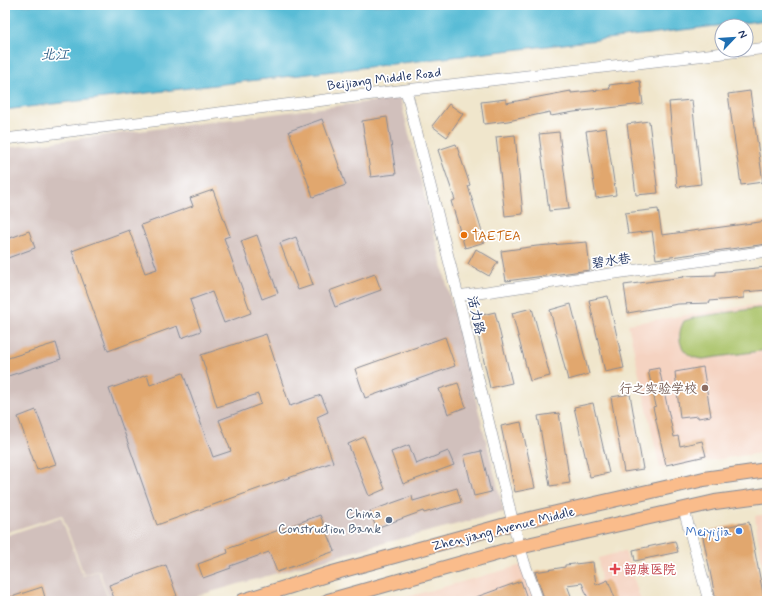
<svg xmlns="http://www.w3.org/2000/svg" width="772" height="606" font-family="Mynerve,'LXGW WenKai TC',sans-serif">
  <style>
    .built { fill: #f5d3c1 }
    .industrial { fill: #d1c0bc }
    .green { fill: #aac369; stroke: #627964 }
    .water { fill: #58bcd6; stroke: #3a769a }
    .building { fill: #e1a76e }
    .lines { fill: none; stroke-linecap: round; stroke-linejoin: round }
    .minor-casing { stroke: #868a95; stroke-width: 12 }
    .major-casing { stroke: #868a95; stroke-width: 16 }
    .minor { stroke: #fff; stroke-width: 11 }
    .major { stroke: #fabc8b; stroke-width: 14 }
    .food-dot { fill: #e8710a; stroke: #fff; stroke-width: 1.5 }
    .education-dot { fill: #8d6e63; stroke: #fff; stroke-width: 1.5 }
    .service-dot { fill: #5c6f8a; stroke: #fff; stroke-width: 1.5 }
    .shop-dot { fill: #3f7fe0; stroke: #fff; stroke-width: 1.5 }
    .health-dot { fill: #e0444e; stroke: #fff; stroke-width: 1.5 }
    .labels { text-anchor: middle; stroke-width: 3.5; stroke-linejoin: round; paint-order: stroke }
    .street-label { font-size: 13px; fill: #1b2f5e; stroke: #fff }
    .food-label { font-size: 13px; fill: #c56008; stroke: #fff; text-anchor: start }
    .education-label { font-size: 13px; fill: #785e54; stroke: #fff; text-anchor: end }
    .service-label { font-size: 13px; fill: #4e5e75; stroke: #fff; text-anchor: end }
    .shop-label { font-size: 13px; fill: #366cbe; stroke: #fff; text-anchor: end }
    .health-label { font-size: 13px; fill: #be3a42; stroke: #fff; text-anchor: start }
    .water-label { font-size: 14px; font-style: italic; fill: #306088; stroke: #fff }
  </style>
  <rect width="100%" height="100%" fill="#fff"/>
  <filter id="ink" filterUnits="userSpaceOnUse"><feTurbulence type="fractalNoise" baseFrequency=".025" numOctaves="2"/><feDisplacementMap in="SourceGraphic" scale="8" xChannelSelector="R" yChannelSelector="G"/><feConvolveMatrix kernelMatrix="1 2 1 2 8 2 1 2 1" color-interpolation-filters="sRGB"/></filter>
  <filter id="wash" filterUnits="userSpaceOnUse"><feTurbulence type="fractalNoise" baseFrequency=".012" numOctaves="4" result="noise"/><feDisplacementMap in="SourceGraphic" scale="16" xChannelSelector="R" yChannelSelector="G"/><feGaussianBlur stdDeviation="0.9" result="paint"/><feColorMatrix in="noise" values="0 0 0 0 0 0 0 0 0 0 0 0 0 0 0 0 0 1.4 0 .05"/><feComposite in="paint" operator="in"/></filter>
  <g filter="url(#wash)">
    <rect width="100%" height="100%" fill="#f0e6cc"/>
    <path class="built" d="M767,303V452L660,468L628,324Z
      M767,514V597L755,516Z
      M625,551L641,601H586L581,588L601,580L598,558Z
      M522,565L535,601H393Z"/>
    <path class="industrial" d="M400,98L504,512L373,546L179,601H110L99,570L84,575L62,515L5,533V148Z
      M61,517L83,576L98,571L109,601H5V536Z"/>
    <path class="green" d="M759,308L767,310V350L703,359C682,358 674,339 684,321L697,317Z"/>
    <path class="water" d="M5,5H767V20L28,107L5,110Z"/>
    <g id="blocks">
      <path class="building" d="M640,81L643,104L574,112L551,116L550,112L508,121L484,124L481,102L506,99V103L571,91V93L610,89L609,85Z
        M750,91L763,182L741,185L728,94Z
        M692,100L701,184L677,187L669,102Z
        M449,104L463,114L447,137L432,126Z
        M387,117L396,174L371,177L362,121Z
        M322,119L346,185L313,197L289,131Z
        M649,121L658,193L636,195L627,124Z
        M606,128L616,195L596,198L586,131Z
        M559,132L569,209L549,211L539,134Z
        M515,135L523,214L505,216L496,137Z
        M456,144L470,185L468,186L485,242L465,248L451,201L455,200L438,150Z
        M213,190L230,236L224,238L251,313L224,323L212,292L190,300L201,331L181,338L177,326L108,351L72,251L129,230L145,273L157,269L141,225L193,206L190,198Z
        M658,209L662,235L767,221V244L656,259L652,231L628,234L625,213Z
        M29,231L35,248L5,259V240Z
        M257,235L278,293L262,299L241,241Z
        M296,237L313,285L298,290L280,243Z
        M587,242L590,270L506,281L501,251L537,246Z
        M476,249L498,262L489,276L468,264Z
        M767,267V290L744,292V298L709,301L710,303L678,304L628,313L624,285L684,277L683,276L716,275V272Z
        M375,274L381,290L335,307L329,291Z
        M608,296L624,368L605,372L589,300Z
        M571,304L589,374L568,380L550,310Z
        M532,308L550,376L530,381L512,313Z
        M495,312L512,383L490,388L474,317Z
        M266,334L290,406L321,395L328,412L317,417L333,462L157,525L109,389L147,375L150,385L183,373L213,457L231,451L219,420L261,404L258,394L217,407L201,355Z
        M445,337L455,366L365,398L355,369Z
        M56,343L61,359L5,377V359Z
        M703,367L711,416L698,418V416L680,418L675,372Z
        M659,368L674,437L678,436L680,446L702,441L706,456L666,465L653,407L656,406L648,370Z
        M458,383L466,407L448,414L439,389Z
        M630,394L643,469L624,472L611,397Z
        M593,403L609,473L590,477L574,407Z
        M36,410L56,464L37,470L18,417Z
        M559,413L570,483L550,486L538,416Z
        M521,422L535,488L515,492L501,426Z
        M364,437L385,489L369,496L348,444Z
        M409,445L416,464L448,451L454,465L403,484L391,452Z
        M481,451L491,492L474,496L464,455Z
        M457,488L461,502L424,513L423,511L376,528L370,511L412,496L413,501Z
        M320,515L335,551L277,572L269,552L230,566L231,568L203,578L198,564L228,553L227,549Z
        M749,522L764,598L749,601H716L702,532Z
        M675,541L678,552L635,561L633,550Z
        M593,562L596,585L608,580L616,601H589L582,583L567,585L573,601H545L535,572L565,567V565Z
        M166,565L177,596L164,601H115L109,585Z
        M521,581L528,601H469L468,600Z
        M42,587L46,601H5V599Z"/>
    </g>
  </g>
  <g filter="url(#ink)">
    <use href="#blocks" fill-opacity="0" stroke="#868a95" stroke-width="1"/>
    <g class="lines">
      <defs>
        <path id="minor" d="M406,90L458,296L513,523L524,562L538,601
          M5,139L406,90L767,48
          M458,296L767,251
          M684,510L709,601"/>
        <path id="major" d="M243,601L329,574L513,523L704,479L767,470
          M328,601L519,547L715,502L767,495"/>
      </defs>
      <use href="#minor" class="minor-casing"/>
      <use href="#major" class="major-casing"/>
      <use href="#minor" class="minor"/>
      <use href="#major" class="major"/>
    </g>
  </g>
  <circle class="food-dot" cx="464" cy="235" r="4"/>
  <circle class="education-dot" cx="705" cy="388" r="4"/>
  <circle class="service-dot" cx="389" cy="520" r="4"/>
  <circle class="shop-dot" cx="739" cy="531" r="4"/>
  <path class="health-dot" d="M613 563h4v4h4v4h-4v4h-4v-4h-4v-4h4z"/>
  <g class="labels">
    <g class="street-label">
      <text transform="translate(384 78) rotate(-7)" y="5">Beijiang Middle Road</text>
      <text transform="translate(611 260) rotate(-8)" y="5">碧水巷</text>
      <text transform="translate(477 315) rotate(77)" y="5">活力路</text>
      <text transform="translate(503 528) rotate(-14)" y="5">Zhenjiang Avenue Middle</text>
    </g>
    <g class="food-label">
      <text x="472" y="240">TAETEA</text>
    </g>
    <g class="education-label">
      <text x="697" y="393">行之实验学校</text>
    </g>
    <g class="service-label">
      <text x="381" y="518">China<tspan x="381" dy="15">Construction Bank</tspan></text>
    </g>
    <g class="shop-label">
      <text x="731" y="536">Meiyijia</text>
    </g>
    <g class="health-label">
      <text x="624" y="574">韶康医院</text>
    </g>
    <g class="water-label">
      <text x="55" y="59">北江</text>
    </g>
  </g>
  <rect width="772" height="606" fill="none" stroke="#fff" stroke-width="20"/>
  <g transform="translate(734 38) rotate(65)"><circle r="19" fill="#ffffff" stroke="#a4acbf"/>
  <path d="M0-3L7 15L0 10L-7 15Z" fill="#1f6fb2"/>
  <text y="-6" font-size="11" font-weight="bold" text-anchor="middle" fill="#1b2f5e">N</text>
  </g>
</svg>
